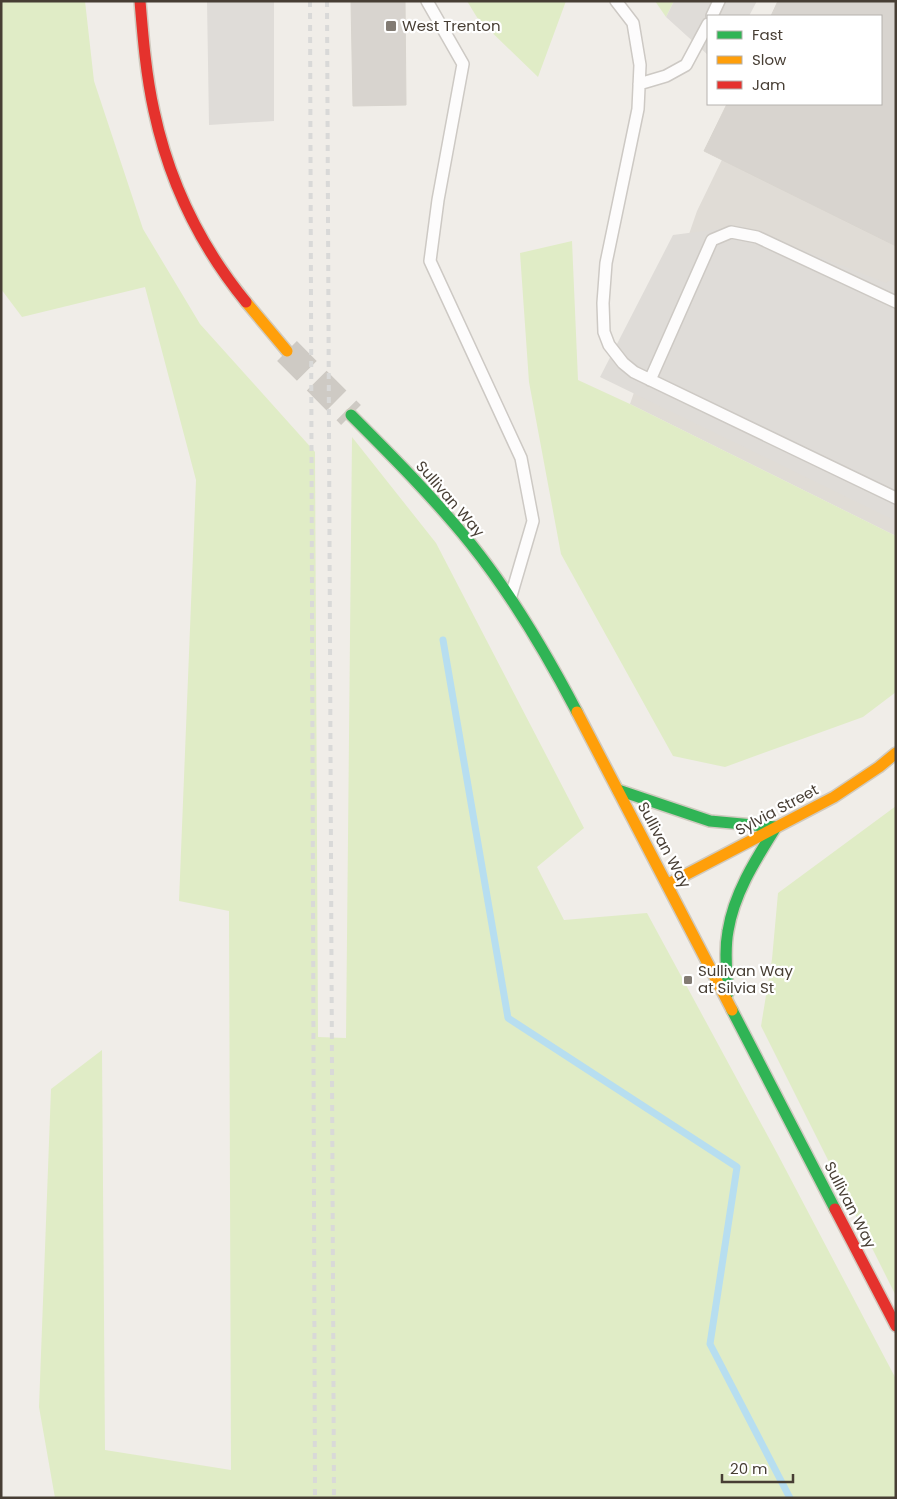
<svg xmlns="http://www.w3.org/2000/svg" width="897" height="1499" font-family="Poppins,sans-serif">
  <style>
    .industrial { fill: #e0dcd6 }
    .green { fill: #e0ecc6 }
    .parking { fill: #dfdcd8 }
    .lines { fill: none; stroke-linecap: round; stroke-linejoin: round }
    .stream { stroke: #b7def0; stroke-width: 7 }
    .building { fill: #d8d4cf; stroke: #d8d4ce }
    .secondary-tunnel { stroke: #cecac4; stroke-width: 28; stroke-dasharray: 28 14; stroke-linecap: butt }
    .lane-casing { stroke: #cdc9c4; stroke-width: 14 }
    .fast-casing { stroke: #d0cabf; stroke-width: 14 }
    .slow-casing { stroke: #d0cabf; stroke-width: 14 }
    .jam-casing { stroke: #d0cabf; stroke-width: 14 }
    .lane { stroke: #fdfcfc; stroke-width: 11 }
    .fast { stroke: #30b455; stroke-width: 11 }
    .slow { stroke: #ff9f0a; stroke-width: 11 }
    .jam { stroke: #e5322d; stroke-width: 11 }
    .rail { stroke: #d9d9d8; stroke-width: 4; stroke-dasharray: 6 6; stroke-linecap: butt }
    .poi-dot { fill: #827b73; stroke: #fff; stroke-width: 2 }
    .labels { text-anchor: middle; stroke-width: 4.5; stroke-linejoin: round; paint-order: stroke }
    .poi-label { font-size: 15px; fill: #473e34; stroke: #fff; text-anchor: start }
    .street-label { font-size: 15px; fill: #473e34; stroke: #fff }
  </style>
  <rect width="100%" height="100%" fill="#f0ede8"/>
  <path class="industrial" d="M799,1H896V536L630,404L697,211L749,104H881V16H791Z"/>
  <path class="green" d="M1,1H85L94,81L143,229L200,324L315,452L318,1037L346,1038L352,437L436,543L584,828L537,867L564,920L647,913L777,1153L896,1379V1498H55L39,1407L51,1089L102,1050L105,1450L231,1470L229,911L179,901L196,480L145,287L22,317L1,289Z
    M467,1H566L538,77L478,19Z
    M655,1H674L666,17Z
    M572,241L578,380L630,404L896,536V692L863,717L725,767L673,756L561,554L529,382L520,253Z
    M896,806V1296L761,1026L772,959L778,893Z"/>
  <path class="parking" d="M207,1H274V121L209,125Z
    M674,1H757L749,16H708V55L666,17Z
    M742,226L886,283L896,277V521L600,377L673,235Z"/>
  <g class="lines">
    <path class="stream" d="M443,640L508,1018L737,1167L710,1344L790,1498"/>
  </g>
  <path class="building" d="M351,1H405L406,105L353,106Z
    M778,1H896V246L704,151L727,104H881V16H771Z"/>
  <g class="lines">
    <path class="secondary-tunnel" d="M287,351L351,415"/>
    <defs>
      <path id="lane" d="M427,1L463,64L438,200L430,261L521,458L533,521L511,596
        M616,1L633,23L640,65L638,109L606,263L603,303L604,332L609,345L623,363L634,372L896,498
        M712,16L719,1
        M639,84L666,76L686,65L708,24
        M650,380L712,240L731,232L757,237L896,302"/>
      <path id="fast" d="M351,415C392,456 434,498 471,544C512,595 546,653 577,712
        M618,790L710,821L776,827C756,859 734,893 728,931C724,952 727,973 728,993
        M732,1010L835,1209"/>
      <path id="slow" d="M246,302L287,351
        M577,712L732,1010
        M668,884L834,797L879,767L896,753"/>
      <path id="jam" d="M140,1C143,38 146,75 154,111C169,181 201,247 246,302
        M835,1209L896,1326"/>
    </defs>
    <use href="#lane" class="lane-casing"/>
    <use href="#fast" class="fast-casing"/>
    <use href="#slow" class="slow-casing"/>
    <use href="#jam" class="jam-casing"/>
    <use href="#lane" class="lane"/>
    <use href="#fast" class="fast"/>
    <use href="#slow" class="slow"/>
    <use href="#jam" class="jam"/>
    <path class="rail" d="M310,1L315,1498
      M327,1L334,1498"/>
  </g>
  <g class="poi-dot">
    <rect x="385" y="20" width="12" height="12" rx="2.5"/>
    <rect x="683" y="975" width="10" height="10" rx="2.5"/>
  </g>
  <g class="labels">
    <g class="poi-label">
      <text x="402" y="31">West Trenton</text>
      <text x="698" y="976">Sullivan Way<tspan x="698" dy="17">at Silvia St</tspan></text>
    </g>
    <g class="street-label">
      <text transform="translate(450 499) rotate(49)" y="5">Sullivan Way</text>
      <text transform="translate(777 810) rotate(-28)" y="5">Sylvia Street</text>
      <text transform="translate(664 845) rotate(62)" y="5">Sullivan Way</text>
      <text transform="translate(850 1205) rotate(63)" y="5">Sullivan Way</text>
    </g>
  </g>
  <rect width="897" height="1499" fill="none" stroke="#473e34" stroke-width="5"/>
  <rect x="707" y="15" width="175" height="90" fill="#ffffff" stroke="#b5b2ae"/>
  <rect x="717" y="31" width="25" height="8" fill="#30b455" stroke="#b5b2ae"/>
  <text x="752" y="40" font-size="15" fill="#473e34">Fast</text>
  <rect x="717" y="56" width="25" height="8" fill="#ff9f0a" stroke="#b5b2ae"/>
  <text x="752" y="65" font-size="15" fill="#473e34">Slow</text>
  <rect x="717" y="81" width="25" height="8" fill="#e5322d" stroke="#b5b2ae"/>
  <text x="752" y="90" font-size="15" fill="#473e34">Jam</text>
  <path d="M722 1474v8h71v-8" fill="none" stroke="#473e34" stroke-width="2.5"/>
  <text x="730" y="1474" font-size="15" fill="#473e34" stroke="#ffffff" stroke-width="4" paint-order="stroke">20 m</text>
</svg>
